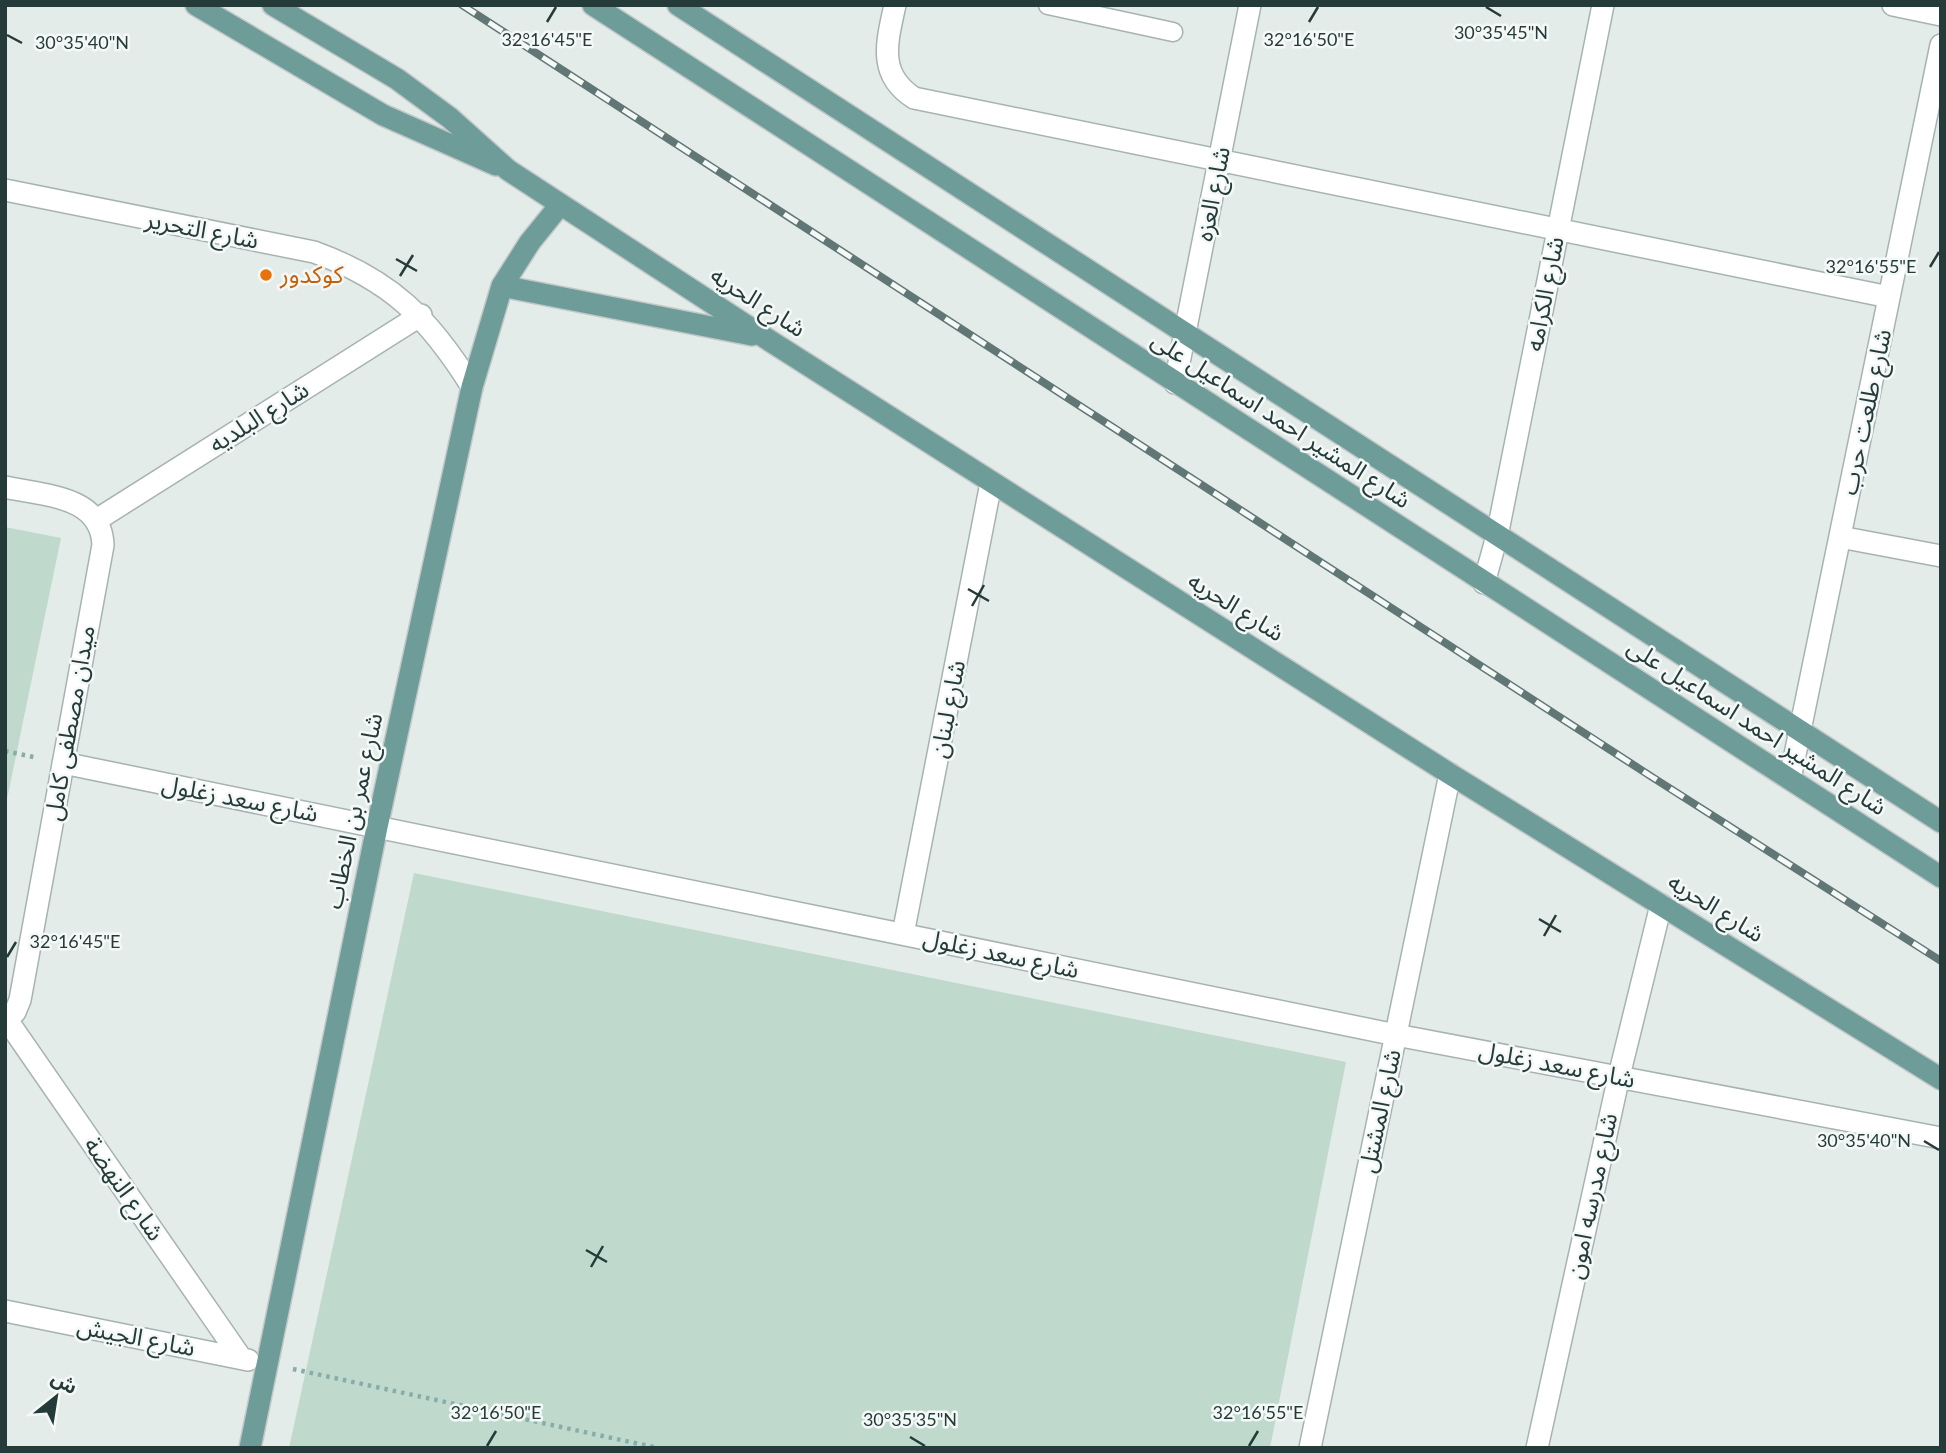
<svg xmlns="http://www.w3.org/2000/svg" width="1946" height="1453" font-family="Lato,'Noto Sans Arabic',sans-serif">
  <style>
    .green { fill: #bfdacc }
    .lines { fill: none; stroke-linecap: round; stroke-linejoin: round }
    .service-casing { stroke: #a7b3b2; stroke-width: 21 }
    .minor-casing { stroke: #a7b3b2; stroke-width: 24 }
    .primary-casing { stroke: #c2c8c8; stroke-width: 24 }
    .path { stroke: #88aca7; stroke-width: 4.5; stroke-dasharray: 3.5 5; stroke-linecap: butt }
    .service { stroke: #fff; stroke-width: 18 }
    .minor { stroke: #fff; stroke-width: 21 }
    .primary { stroke: #6d9c99; stroke-width: 21 }
    .rail-casing { stroke: #607775; stroke-width: 8 }
    .rail { stroke: #f4f9f7; stroke-width: 5; stroke-dasharray: 16; stroke-linecap: butt }
    .ticks { fill: none; stroke: #253b3a; stroke-width: 2.5 }
    .food-dot { fill: #e8710a; stroke: #f4f9f7; stroke-width: 2.5 }
    .labels { text-anchor: middle; stroke-width: 5; stroke-linejoin: round; paint-order: stroke }
    .street-label { font-size: 24px; fill: #253b3a; stroke: #f4f9f7 }
    .food-label { font-size: 24px; fill: #c56008; stroke: #f4f9f7; text-anchor: start }
    .ticks-label { font-size: 18px; text-anchor: middle; fill: #253b3a; stroke: #f4f9f7; stroke-width: 5; stroke-linejoin: round; paint-order: stroke }
  </style>
  <rect width="100%" height="100%" fill="#e4ecea"/>
  <path class="green" d="M5,527L61,538L5,809Z
    M414,873L1346,1062L1270,1448H289Z"/>
  <g class="lines">
    <defs>
      <path id="service" d="M1048,5L1173,32"/>
      <path id="minor" d="M895,5C887,42 877,74 914,98L1889,297
        M1893,5L1941,15
        M5,190L314,252C391,280 429,318 472,387
        M1175,383L1250,5
        M5,487C44,496 101,495 103,545L20,1000L15,1012L5,1021
        M98,519L421,315
        M1840,537L1941,556
        M1484,583L1497,536L1603,5
        M63,763L1396,1035L1941,1138
        M1790,779L1941,45
        M903,934L991,483
        M7,1020L241,1358
        M5,1311L248,1360
        M1310,1448L1450,774
        M1537,1448L1619,1076L1661,905"/>
      <path id="primary" d="M196,5L383,115L496,165
        M273,5L397,79L450,118L508,170L764,337L1450,774L1941,1079
        M593,5L1941,877
        M678,5L1941,822
        M502,286L752,335
        M250,1448L377,827L472,387L502,286L530,242L560,205"/>
    </defs>
    <use href="#service" class="service-casing"/>
    <use href="#minor" class="minor-casing"/>
    <use href="#primary" class="primary-casing"/>
    <path class="path" d="M5,751L38,758
      M293,1369L658,1448"/>
    <use href="#service" class="service"/>
    <use href="#minor" class="minor"/>
    <use href="#primary" class="primary"/>
    <defs>
      <path id="rail" d="M462,5L1652,777L1941,961"/>
    </defs>
    <use href="#rail" class="rail-casing"/>
    <use href="#rail" class="rail"/>
  </g>
  <path class="ticks" d="M1486,7L1501,16M547,22L556,7M1309,22L1318,7M7,35L22,43M396,259L417,271M1930,267L1939,252M400,276L413,255M968,589L989,601M972,606L984,585M1539,919L1561,932M1544,936L1556,915M7,957L16,942M1924,1141L1939,1150M586,1250L607,1262M591,1267L603,1246M910,1437L925,1446M487,1446L496,1431M1249,1446L1258,1431"/>
  <circle class="food-dot" cx="266" cy="275" r="7"/>
  <g class="labels">
    <g class="street-label">
      <text transform="translate(1213 194) rotate(-79)" y="8">شارع العزه</text>
      <text transform="translate(202 230) rotate(11)" y="8">شارع التحرير</text>
      <text transform="translate(1545 294) rotate(-79)" y="8">شارع الكرامه</text>
      <text transform="translate(758 302) rotate(33)" y="8">شارع الحريه</text>
      <text transform="translate(1866 412) rotate(-78)" y="8">شارع طلعت حرب</text>
      <text transform="translate(259 417) rotate(-32)" y="8">شارع البلديه</text>
      <text transform="translate(1281 420) rotate(33)" y="8">شارع المشير احمد اسماعيل على</text>
      <text transform="translate(1236 607) rotate(32)" y="8">شارع الحريه</text>
      <text transform="translate(948 709) rotate(-79)" y="8">شارع لبنان</text>
      <text transform="translate(70 723) rotate(-80)" y="8">ميدان مصطفى كامل</text>
      <text transform="translate(1757 727) rotate(33)" y="8">شارع المشير احمد اسماعيل على</text>
      <text transform="translate(240 799) rotate(11)" y="8">شارع سعد زغلول</text>
      <text transform="translate(354 811) rotate(-78)" y="8">شارع عمر بن الخطاب</text>
      <text transform="translate(1716 908) rotate(32)" y="8">شارع الحريه</text>
      <text transform="translate(1001 954) rotate(12)" y="8">شارع سعد زغلول</text>
      <text transform="translate(1557 1065) rotate(11)" y="8">شارع سعد زغلول</text>
      <text transform="translate(1380 1111) rotate(-78)" y="8">شارع المشتل</text>
      <text transform="translate(124 1189) rotate(55)" y="8">شارع النهضة</text>
      <text transform="translate(1592 1196) rotate(-78)" y="8">شارع مدرسه امون</text>
      <text transform="translate(136 1337) rotate(11)" y="8">شارع الجيش</text>
    </g>
    <g class="food-label">
      <text x="280" y="283">كوكدور</text>
    </g>
  </g>
  <g class="ticks-label">
    <text x="1501" y="39">30°35'45"N</text>
    <text x="547" y="46">32°16'45"E</text>
    <text x="1309" y="46">32°16'50"E</text>
    <text x="82" y="49">30°35'40"N</text>
    <text x="1871" y="273">32°16'55"E</text>
    <text x="75" y="948">32°16'45"E</text>
    <text x="1864" y="1147">30°35'40"N</text>
    <text x="496" y="1419">32°16'50"E</text>
    <text x="1258" y="1419">32°16'55"E</text>
    <text x="910" y="1426">30°35'35"N</text>
  </g>
  <rect width="1946" height="1453" fill="none" stroke="#253b3a" stroke-width="14"/>
  <g transform="translate(56 1397) rotate(30)" stroke="#f4f9f7" stroke-width="5" paint-order="stroke">
  <path d="M0-5L12 26L0 18L-12 26Z" fill="#253b3a"/>
  <text y="-10" font-size="19" font-weight="bold" text-anchor="middle" fill="#253b3a">ش</text>
  </g>
</svg>
